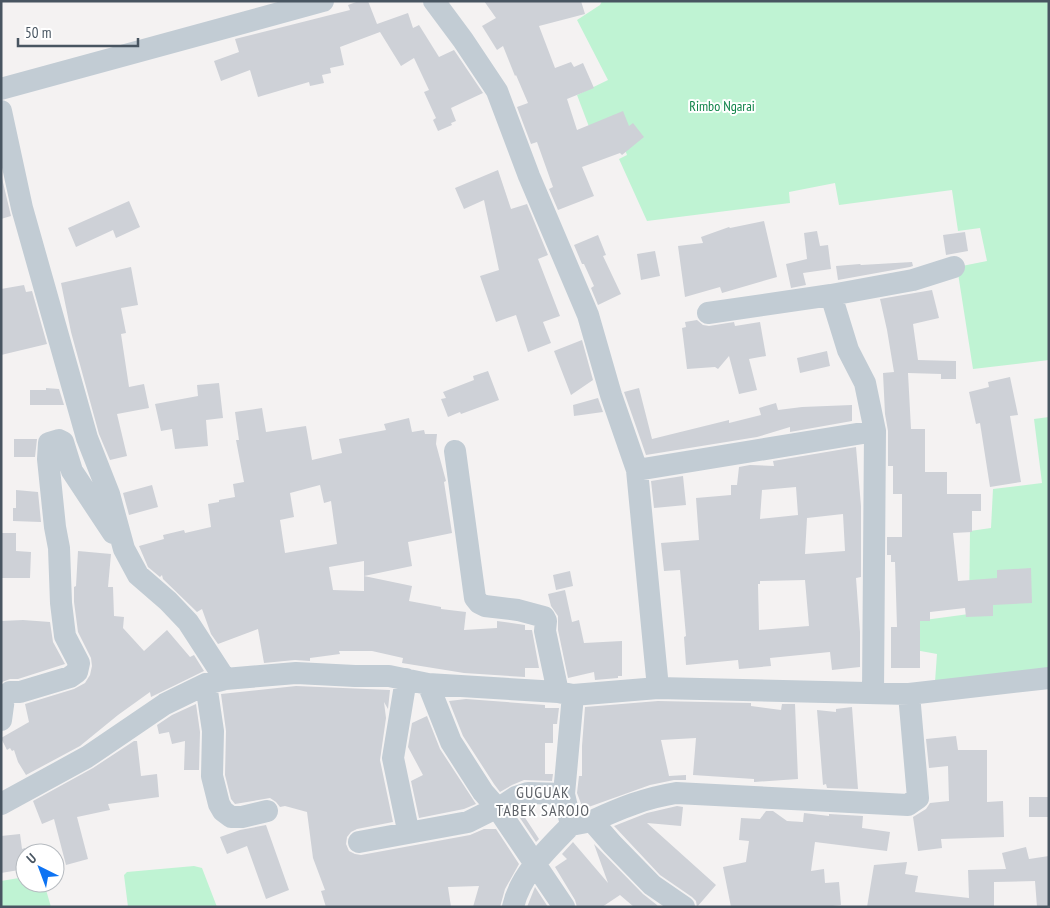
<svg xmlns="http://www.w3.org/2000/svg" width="1050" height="908" font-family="'PT Sans Narrow',sans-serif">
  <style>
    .green { fill: #bff3d3 }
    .building { fill: #ced1d7; fill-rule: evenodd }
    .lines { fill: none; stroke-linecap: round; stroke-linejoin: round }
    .minor { stroke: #c2ccd4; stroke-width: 22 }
    .labels { text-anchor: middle; stroke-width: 4; stroke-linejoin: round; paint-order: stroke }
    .park-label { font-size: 14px; fill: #11844a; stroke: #fff }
    .quarter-label { font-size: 16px; letter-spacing: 1px; fill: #5e6268; stroke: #fff }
  </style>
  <rect width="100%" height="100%" fill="#f4f2f2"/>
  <path class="green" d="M602,1H1049V360L973,369L957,267L987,261L980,228L958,231L952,190L839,205L835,183L789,192L790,203L647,221L619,159L627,155L616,125L591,132L577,95L608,80L577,20L600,5Z
    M1049,417V676L935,682L937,654L915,650L917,621L969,614L970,531L991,528L993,489L1042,483L1034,419Z
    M194,866L202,868L217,907H128L124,875L127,872Z
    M25,877V883H44L51,907H1V881Z"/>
  <path class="building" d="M359,1H368L377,24L408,13L413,28L419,25L439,57L454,50L483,93L451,108L456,121L451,123L452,125L438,131L433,120L436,118L424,92L429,90L414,58L401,66L380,32L340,47L344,65L330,68L331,73L322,75L324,83L310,86L309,82L258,97L250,70L221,81L214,61L239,52L235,39L350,10L348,5Z
    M484,1H581L585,14L539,26L555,68L571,62L574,67L583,63L594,88L567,99L577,130L623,111L629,126L633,123L644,137L622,155L620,153L582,167L594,196L558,210L549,189L553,187L537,142L531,144L517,107L528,103L516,75L515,76L503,46L497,50L482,26L496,18Z
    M498,170L511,209L527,204L548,255L538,259L560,316L543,322L551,343L528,352L516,315L496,322L480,276L499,270L484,200L464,209L455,188Z
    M1,174L11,216L1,219Z
    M129,201L140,227L116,238L113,230L76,247L68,228Z
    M764,221L777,277L722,293L720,287L685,297L678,246L703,243L701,237L729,227L730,228Z
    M817,231L820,246L828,245L831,269L803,273L806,285L791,288L786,264L807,259L804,233Z
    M965,232L968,251L946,255L943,235Z
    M598,235L606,255L603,256L621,294L598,305L591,288L594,286L584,264H582L574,245Z
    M655,251L660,276L641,280L637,254Z
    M912,262L913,266L910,267L838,280L836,266L860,264L861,265Z
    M131,267L138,305L121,308L126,333L121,334L129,387L144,384L149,408L117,414L127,456L110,460L99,434L71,332L61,283Z
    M24,285L26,292L32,291L47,344L1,355V289Z
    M932,290L939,318L913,324L918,360L956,361V379H941V374L908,373L911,429H925V472H947V494H981V511H972V532L953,533L958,581L997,578V570L1031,568L1032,603L993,605V616L966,617L965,608L930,612V621H920V668H891V627H897L895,562H891V555H887V537H902V494H893V466H888V431L885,414L883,373L894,372L887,330L880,299Z
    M697,320L703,325L709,326L734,322L735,326L760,322L766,356L749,359L757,390L739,394L729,356L718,369L715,367L687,369L682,328L686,327L685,322Z
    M582,340L593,380L571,395L554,351Z
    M827,351L830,366L800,373L797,358Z
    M488,371L499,400L461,414L460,412L448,417L441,399L446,398L443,392L474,380L473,376Z
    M1010,377L1018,415L1010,416L1021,482L990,487L980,423L976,424L969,392L989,387L988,382Z
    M219,383L223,418L206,420L208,446L175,449L172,429L161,431L155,404L198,396L197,385Z
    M46,388L59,389L64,405H30V390H46Z
    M639,388L652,439L729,420V423L761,415L759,408L776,403L778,410L802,407L852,405V421L790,432V427L757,437L646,455L624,392Z
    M598,398L603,412L574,416L573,405Z
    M262,408L266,432L306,426L312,460L342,453L339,439L386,430L384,424L409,418L412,432L424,430L425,434H437L436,444L446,481L444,482L452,533L408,542L412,566L364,576V561L329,567L333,590L364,591V576L412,586L409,601L441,607V609L466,612L464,630L497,628V621L525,625V630H532L539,668H525V677L464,673L402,663L403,658L372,651H339L340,654L310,658V661L295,660L264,663L258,629L218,644L211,634L202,609L197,612L163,579L162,575L160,577L148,567L139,546L164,539L163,535L184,530L185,533L211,527L208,504L219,502V500L235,497L233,484L244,482L236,440H239L235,412ZM320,485L324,503L331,501L337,544L285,553L280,520L294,517L290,493Z
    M14,439H37L35,457H14Z
    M856,447L861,506V577L856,578L860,632V667L832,670L830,652L770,658L771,666L739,669L738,660L686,665L684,637L686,636L680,570L664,571L661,543L699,540L696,498L731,495V485H737L739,467L750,465L774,466L773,461ZM796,487L798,515L760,519L762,490ZM843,514L845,551L805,554L807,518ZM805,580L809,626L759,630L758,584H760V581Z
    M683,476L686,505L654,508L651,481Z
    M152,485L158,507L129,515L123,493Z
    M16,490L38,492L41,522L13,521V508H16Z
    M1,533H16V551L31,552L30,578H1Z
    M78,551L111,554L108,587H113L114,616L124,617L123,628L144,651L167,630L190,657L194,655L204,671L151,697L150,692L118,715L80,746L26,775L18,762L14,750L12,751L10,748L7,750L1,738L29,722L25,704L74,689L85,683L90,675L92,666L91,658L78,632L74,602V587L76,586Z
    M570,571L573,586L556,590L553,575Z
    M565,590L572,622L579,620L584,643L622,641V676H618V678L595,680L594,672L568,678L558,630V616L551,606L548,594Z
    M23,620L50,622L53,642L65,664L18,679H10L2,682L1,621Z
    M296,686L390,690L388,709L384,702L386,718L380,760L393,822L357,829L351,832L347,837L346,844L349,851L355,854L361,855L470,835L484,829H496L519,864L505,889L500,907H473L479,886L448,887L451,907H326L321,891L325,890L313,858L307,812L285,806L280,807L276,802L270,798L235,804L231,799L225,775L226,731L221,694Z
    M466,699L545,705V708H559L557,724H553V743H545V774H553L552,781L524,780L512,785L500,792L494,784L463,736L449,701Z
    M658,701L751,703V706L781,710L782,704H795L798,779L754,782V779L693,775L696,738L661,740L669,776L686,775V780H674L650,785L583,809L577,793L579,776H582V746L585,707Z
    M196,704L200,732L199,770H184L185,741L172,744L169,732L159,734L157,725L172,715Z
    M852,707L858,789L827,788L826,784L823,785L817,710L836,712V709Z
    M427,716L440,749L476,804L464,809L419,818L411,781L423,775L408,747L412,723Z
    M956,736L958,750H987V802L1003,801L1004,837L941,839L942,848L918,851L913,817L926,809L930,803L949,801L948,766L929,768L926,739Z
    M134,741H137L141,776L157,774L159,797L108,804L110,810L77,817L88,859L66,865L54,819L42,824L33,801L93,768Z
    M1029,797H1049V817H1029Z
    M677,806L683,807L681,826L647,823L716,885L697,907L696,901L692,897L660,875L614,826L647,813Z
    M766,811H773L787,821L803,822L804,813L829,816V814L863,816L862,828L890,832L887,851L815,842L811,871L824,869L825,883L839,882L841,905L824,907H731L723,867L746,862L749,841L739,840L741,818L760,819Z
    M522,813L539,839L536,842L518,815Z
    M266,825L289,890L266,899L247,846L227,854L220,837L240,830Z
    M20,834L22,849L25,848V869L1,873V836Z
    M573,842L608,883L594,844L643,894L657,905L658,907H634L620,895L602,907H577L575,900L555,867L567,859L562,854Z
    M1026,847L1029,859L1049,856V907H1037L1035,881L994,882V907H867L874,865L907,862L905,874L918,876L915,892L969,898L968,870L1006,869L1002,853Z
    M535,887L548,907H527Z"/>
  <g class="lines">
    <path class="minor" d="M434,1L463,40L497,91L529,176L588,315L611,395L637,470L658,688
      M1,89L323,1
      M1,111L22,208L87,438L109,494L124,549L138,575L168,601L188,622L225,679
      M831,295L848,350L865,383L875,431L873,692
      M708,313L831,295L913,280L954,267
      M455,451L475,598L479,603L485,606L518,610L544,617L546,621L545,631L558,692
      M637,470L875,431
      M206,684L213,731L212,776L219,804L223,811L231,817H242L267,811
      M428,684L451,742L483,792L498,809L564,907
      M573,695L564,794L571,825L592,821L612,844L652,885L684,907
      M1,720L4,698L10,692H20L70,677L77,672L79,663L65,636L61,603L59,548L55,527L48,459L49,443L59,440L63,442L72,471L113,533
      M1,804L87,757L165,704L206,684L225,679L296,673L355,676H389L428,684L558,692L573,695L658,688L909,694L1049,678
      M592,821C621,808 645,798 676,793L908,805L918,798L909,694
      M406,832L407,825L393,758L406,679
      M359,842L468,822L492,810L498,809L516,797L528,793L564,794
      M513,907C520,874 549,848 571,825"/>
  </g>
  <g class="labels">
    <g class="park-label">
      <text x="722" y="111">Rimbo Ngarai</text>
    </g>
    <g class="quarter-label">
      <text x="543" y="798">GUGUAK<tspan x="543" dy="18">TABEK SAROJO</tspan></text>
    </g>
  </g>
  <rect width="1050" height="908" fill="none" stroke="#485561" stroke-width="5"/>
  <g transform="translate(40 868) rotate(318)"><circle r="24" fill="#ffffff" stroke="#b6bbc0"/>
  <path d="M0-4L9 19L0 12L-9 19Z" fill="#0d73f3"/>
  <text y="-8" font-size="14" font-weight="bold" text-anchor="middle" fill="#485561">U</text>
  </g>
  <path d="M18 38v8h120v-8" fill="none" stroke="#485561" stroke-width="2.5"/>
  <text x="25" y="38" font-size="15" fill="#485561" stroke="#ffffff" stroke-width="4" paint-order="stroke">50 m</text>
</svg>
